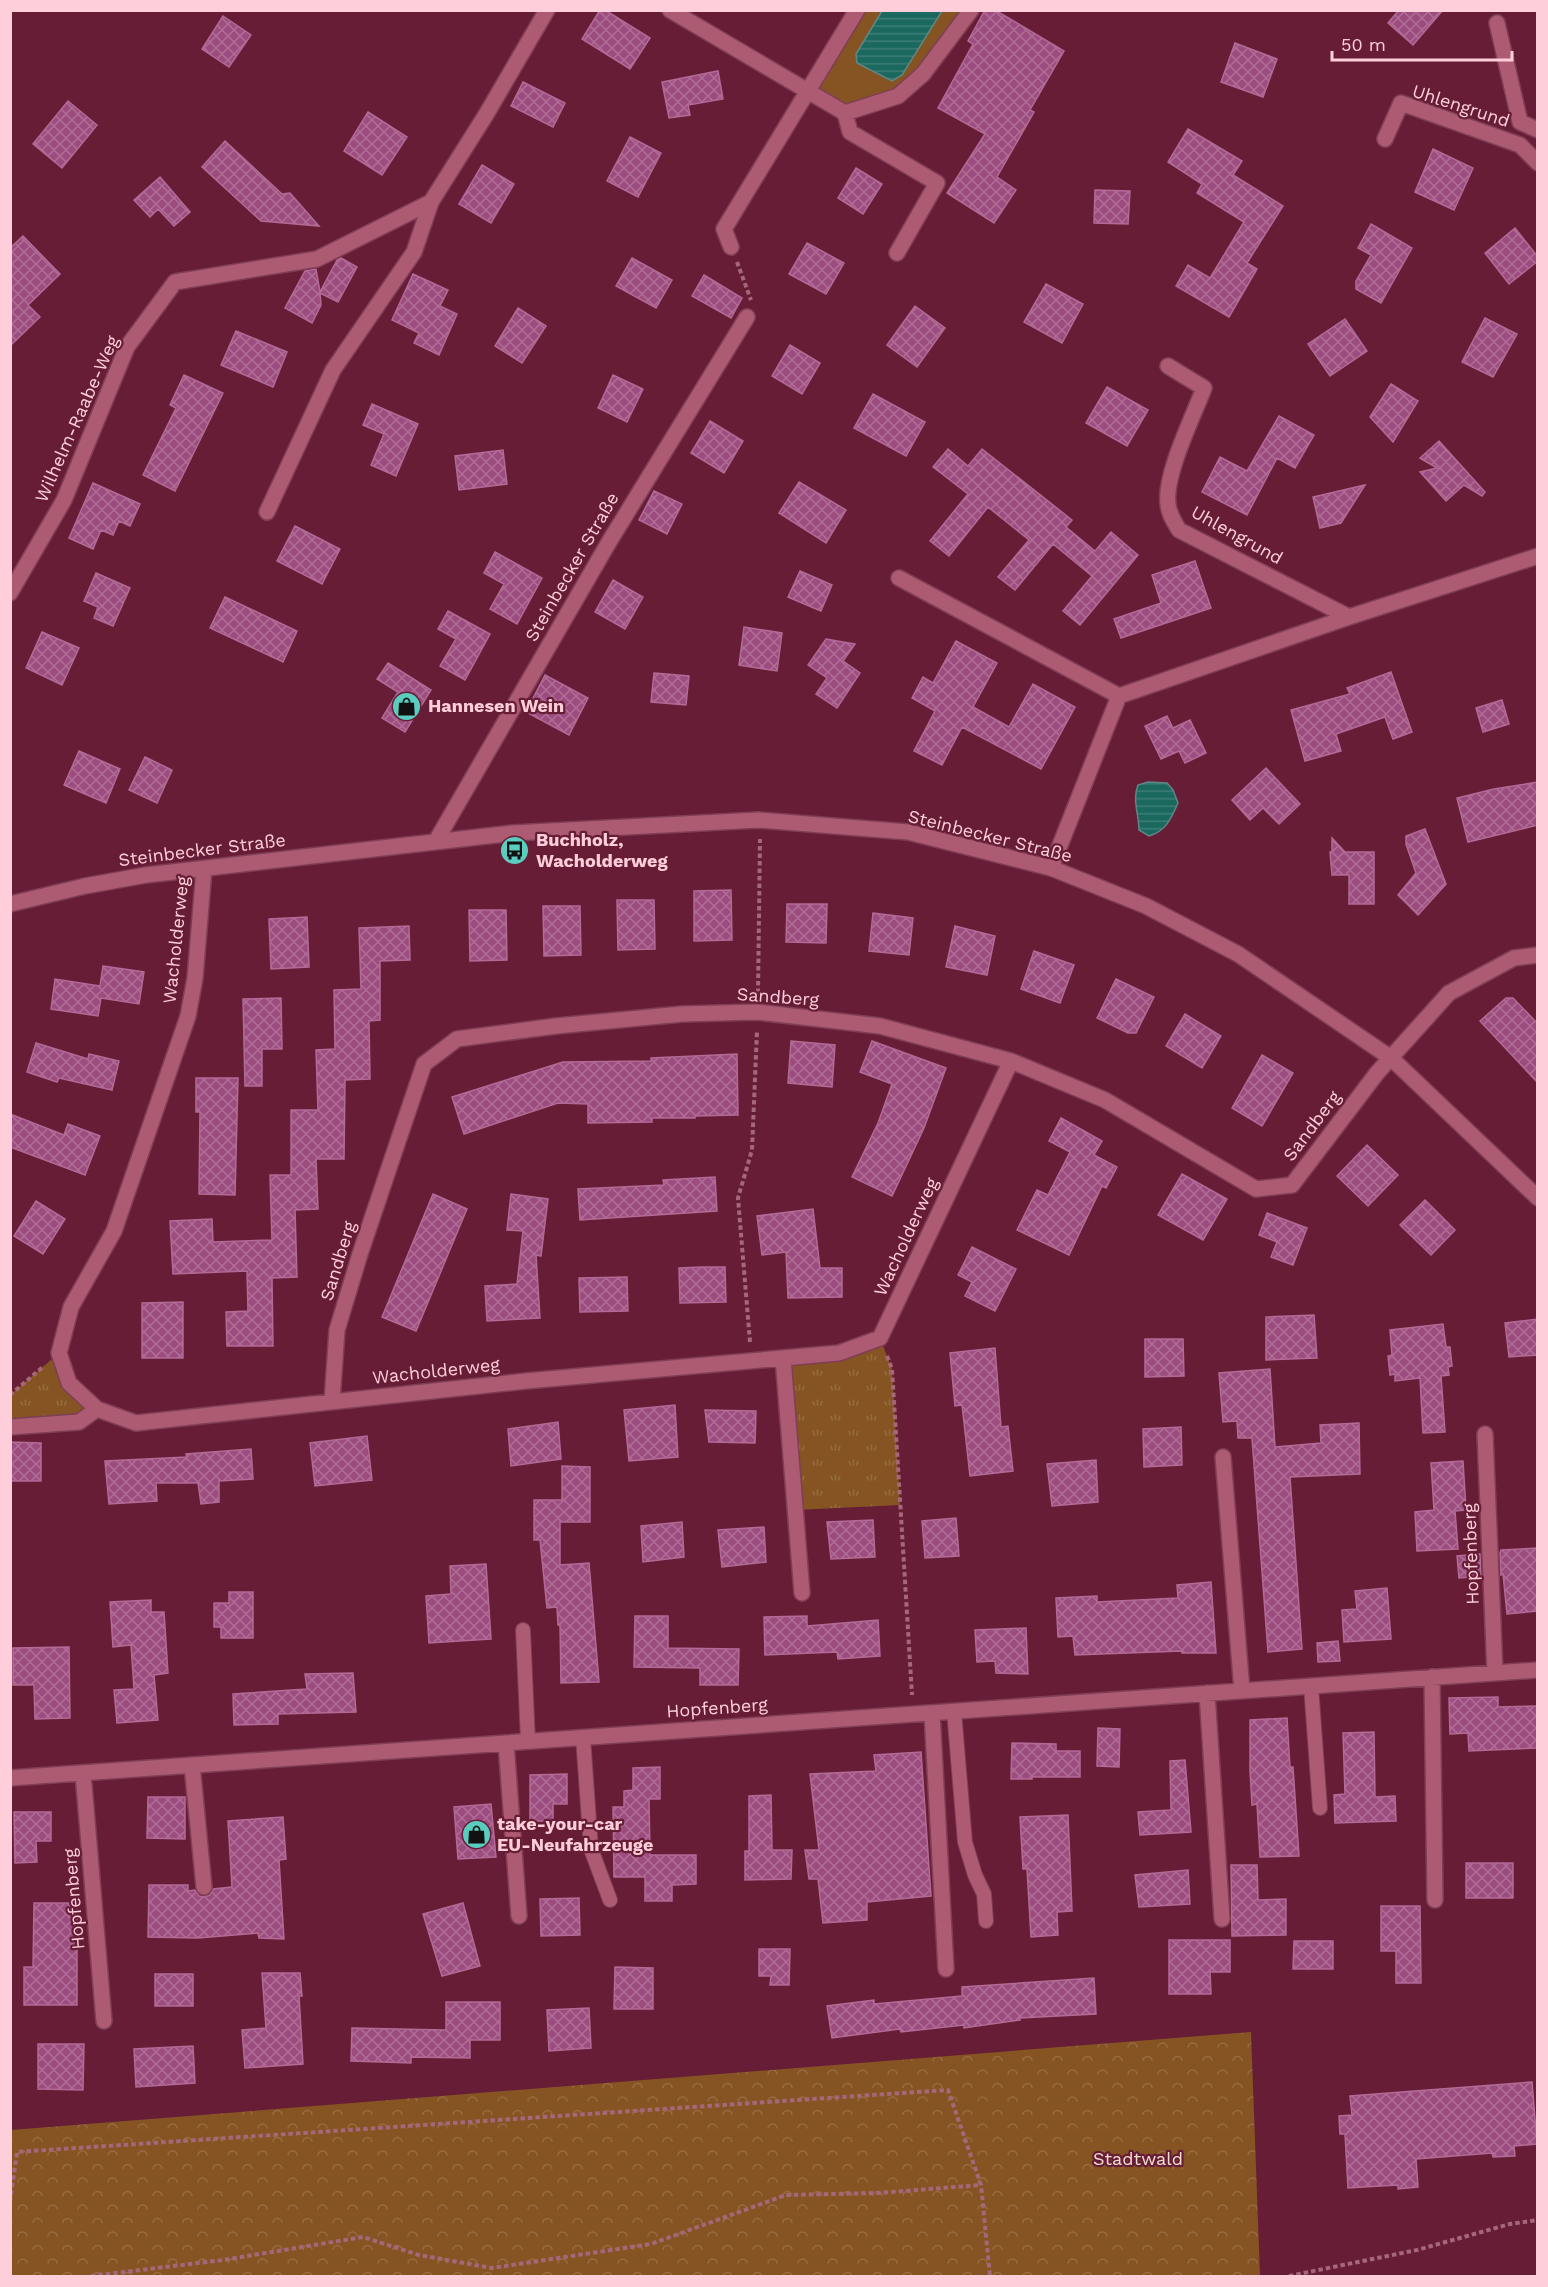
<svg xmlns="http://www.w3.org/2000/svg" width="1548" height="2287" font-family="'Work Sans',sans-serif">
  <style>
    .grass { fill: #855422 }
    .forest { fill: url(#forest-crowns) }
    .park { fill: url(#park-tufts) }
    .water { fill: url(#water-rules); stroke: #5f8784; stroke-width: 1.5 }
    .building { fill: url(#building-cross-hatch); stroke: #b26a96; stroke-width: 1.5 }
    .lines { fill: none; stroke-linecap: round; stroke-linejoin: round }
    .service-casing { stroke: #7f3e56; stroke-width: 16 }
    .minor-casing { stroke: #7f3e56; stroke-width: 18 }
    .tertiary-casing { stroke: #7f3e56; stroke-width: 18 }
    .path { stroke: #a5677a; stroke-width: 4; stroke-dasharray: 4.5 3; stroke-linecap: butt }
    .service { stroke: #ac5b72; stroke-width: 14 }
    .minor { stroke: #ac5b72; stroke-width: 15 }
    .tertiary { stroke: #ac5b72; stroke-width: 15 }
    .labels { text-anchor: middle; stroke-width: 4.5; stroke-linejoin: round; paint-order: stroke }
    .street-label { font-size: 18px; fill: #fecfda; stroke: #671d36 }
    .poi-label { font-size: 18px; font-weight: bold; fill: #fecfda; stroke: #671d36; text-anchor: start }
    .park-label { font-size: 18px; fill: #f1decd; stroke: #671d36 }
  </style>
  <defs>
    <pattern id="forest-crowns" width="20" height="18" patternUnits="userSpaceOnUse" patternTransform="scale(1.5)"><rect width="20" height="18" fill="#855422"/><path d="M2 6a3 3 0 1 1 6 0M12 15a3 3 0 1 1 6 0" fill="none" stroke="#976c42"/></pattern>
    <pattern id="park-tufts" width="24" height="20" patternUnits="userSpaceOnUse" patternTransform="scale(1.5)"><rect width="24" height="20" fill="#855422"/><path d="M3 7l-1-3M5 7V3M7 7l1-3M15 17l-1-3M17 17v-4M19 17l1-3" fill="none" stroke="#976c42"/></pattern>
    <pattern id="water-rules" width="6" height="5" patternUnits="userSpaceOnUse" patternTransform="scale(1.5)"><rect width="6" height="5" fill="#1b685f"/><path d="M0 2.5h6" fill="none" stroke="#3d7d75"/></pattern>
    <pattern id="building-cross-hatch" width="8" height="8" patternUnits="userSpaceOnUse" patternTransform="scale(1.5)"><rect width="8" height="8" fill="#9c4c7f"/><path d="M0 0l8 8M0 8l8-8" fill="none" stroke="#b06d96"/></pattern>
  </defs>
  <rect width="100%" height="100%" fill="#671d36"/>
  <path class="grass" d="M857,11H971L898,96L845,113L806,92Z"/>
  <path class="forest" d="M1251,2032L1260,2276H11V2130Z"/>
  <path class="park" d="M880,1338L892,1369L900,1505L795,1510L783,1358Z
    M59,1353L69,1383L97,1409L79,1422L11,1427L10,1395Z"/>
  <path class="water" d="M882,11H942L902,75L892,81L857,63L856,54Z
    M1148,782L1167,783L1173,790L1178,803C1171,819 1166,831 1149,836L1139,830C1139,815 1132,799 1138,785Z"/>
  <path class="building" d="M600,10H605L650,38L630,69L582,39Z
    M985,10H995L1064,51L1030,110L1034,112L997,177L1016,190L994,223L947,193L985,134L938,108L973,44L968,41Z
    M1399,10H1443L1413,45L1388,23Z
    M223,16L251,35L229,67L202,49Z
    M1235,43L1277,59L1263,97L1221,82Z
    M718,71L723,99L688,105L690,115L669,118L662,82Z
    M523,82L565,103L553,127L511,106Z
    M68,101L97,125L62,168L33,144Z
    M368,112L407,137L382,175L344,151Z
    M1188,129L1242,161L1233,175L1283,206L1247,263L1257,269L1229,317L1176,286L1188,265L1210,278L1244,222L1197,193L1202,184L1168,162Z
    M630,137L661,153L638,197L607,181Z
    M225,141L282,194L290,193L319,226L261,221L202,167Z
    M1433,149L1473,168L1454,210L1415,192Z
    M482,165L514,184L491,223L459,204Z
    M856,168L882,184L863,214L838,198Z
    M160,177L190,212L174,226L158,209L150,217L134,200Z
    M1095,190L1130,191L1128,224L1094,223Z
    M1371,224L1412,248L1381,303L1356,289V281L1371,255L1358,248Z
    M1515,228L1538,257V261L1509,284L1485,253Z
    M23,236L60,274L28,305L40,317L10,346V248Z
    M807,243L844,263L826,294L789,274Z
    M341,258L357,267L338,302L320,293L321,305L312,323L285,308L305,271L316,269L320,292L337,260Z
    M632,258L672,280L656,308L616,286Z
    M413,274L448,290L440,306L457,314L439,355L414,343L419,333L392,320Z
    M704,275L742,298L731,318L692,296Z
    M1046,284L1083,304L1062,343L1024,322Z
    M915,306L945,328L917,367L887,345Z
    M518,308L546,326L522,363L495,346Z
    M1485,318L1517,334L1493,377L1462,362Z
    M1345,319L1367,351L1330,376L1308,344Z
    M236,331L287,352L273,387L221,365Z
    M790,345L820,363L802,394L772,376Z
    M184,375L223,393L175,491L143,475L176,408L170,405Z
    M613,375L643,389L627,422L598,408Z
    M1391,384L1418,401L1393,442L1370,417Z
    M1107,387L1148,410L1127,446L1086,423Z
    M873,394L925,422L906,456L854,428Z
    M372,404L418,424L396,476L371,465L384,434L363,425Z
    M1279,416L1314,435L1295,468L1277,458L1247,515L1202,492L1220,457L1247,471Z
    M710,421L743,441L724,473L691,453Z
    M1439,441L1485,492L1482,496L1464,485L1446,501L1420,472L1437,468L1420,458Z
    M948,449L968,466L982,449L1072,520L1066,527L1095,551L1111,532L1138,555L1080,625L1063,611L1092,576L1053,544L1015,590L998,577L1029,540L988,507L949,556L930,541L968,494L933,467Z
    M503,450L507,484L459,490L455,456Z
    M799,482L846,510L826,543L779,513Z
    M93,483L140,504L130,526L119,521L113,535L101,530L93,549L69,538Z
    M1365,485L1341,523L1320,528L1313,497Z
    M654,491L682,504L667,534L639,520Z
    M295,526L340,549L322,584L277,561Z
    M495,552L542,578L517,624L490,609L504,584L484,573Z
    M1195,561L1211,608L1121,638L1114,619L1161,603L1152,575Z
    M800,571L832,585L821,611L788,597Z
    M96,573L130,588L113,626L94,618L98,607L84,601Z
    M613,580L643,597L625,629L595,612Z
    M225,597L297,631L283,662L210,628Z
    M448,611L490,634L465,680L440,666L456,639L438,629Z
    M744,627L782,633L777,671L739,665Z
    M42,632L79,648L62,685L26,668Z
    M826,639L855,644L843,661L860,673L837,708L816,694L827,678L808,665Z
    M956,641L997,663L973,707L1009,727L1033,684L1075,707L1041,769L962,727L942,765L914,751L935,711L912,698L923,677L933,683Z
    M388,663L431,690L405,732L382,718L398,692L377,679Z
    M1391,672L1412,732L1393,739L1385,717L1336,734L1341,751L1305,761L1291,710L1350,694L1347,688Z
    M654,673L689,676L686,705L651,702Z
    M545,675L588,698L569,735L526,712Z
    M1502,700L1509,724L1483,732L1476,708Z
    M1167,716L1173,728L1190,720L1206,753L1185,763L1179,751L1161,759L1145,726Z
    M79,751L120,769L106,803L64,785Z
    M145,757L172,770L157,803L129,790Z
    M1266,768L1300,804L1279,824L1263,808L1250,820L1232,800Z
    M1538,782V825L1468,842L1457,798L1494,789Z
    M1425,829L1446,884L1418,915L1398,895L1416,873L1406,844V836Z
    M1332,838L1345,852H1374V904H1349V875H1332L1330,852H1332Z
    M731,890L732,940L694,941V891Z
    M617,900H654L655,949L618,950Z
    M787,904H827L826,943L786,942Z
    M543,906H580L581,955L544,956Z
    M469,910H506L507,960L470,961Z
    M873,913L913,918L909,955L869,951Z
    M307,917L309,967L271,969L269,919Z
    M409,926L410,960L380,961V1020L369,1021L370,1079L345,1080L344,1159H316L318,1209L295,1210L297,1277L272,1278L273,1346H227L226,1312L248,1311L247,1271L173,1274L170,1221L212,1219L213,1242L272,1240L270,1175H291V1110H318L316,1050L335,1049L334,990L361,989L359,928Z
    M955,926L995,936L987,975L946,967Z
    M1034,951L1074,965L1060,1003L1021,989Z
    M103,966L144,972L139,1004L101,998L98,1016L51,1009L55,979L100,986Z
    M1116,979L1154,997L1136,1033H1128L1097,1018Z
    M281,998L282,1049H262V1086H245L243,999Z
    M1506,998H1513L1538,1024V1083L1480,1021Z
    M1185,1014L1221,1036L1202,1068L1166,1046Z
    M791,1041L835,1045L832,1087L788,1083Z
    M872,1041L946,1068L924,1128L892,1196L852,1177L878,1123L892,1084L860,1072Z
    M36,1043L88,1059L89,1054L119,1061L112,1090L59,1078L57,1082L27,1072Z
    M737,1054L738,1115L695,1116V1118H652V1122L588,1123V1104L558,1103L464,1134L452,1097L563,1062L651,1061V1058Z
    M1262,1055L1293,1073L1262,1126L1232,1108Z
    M196,1078H238L235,1195L199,1194L200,1112H196Z
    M10,1114L64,1135L68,1124L100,1136L85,1175L10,1147Z
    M1061,1118L1102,1141L1094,1155L1117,1167L1106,1188L1102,1186L1069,1255L1017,1230L1037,1190L1048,1195L1070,1152L1049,1141Z
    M1367,1145L1398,1175L1368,1206L1337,1176Z
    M1182,1174L1227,1199L1203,1240L1158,1215Z
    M715,1177L717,1211L580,1220L578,1189L664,1185L663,1180Z
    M433,1194L467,1209L416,1331L382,1317Z
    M511,1194L548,1199L541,1256L536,1255L540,1318L487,1321L485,1286L517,1284L523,1231L507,1230Z
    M1425,1200L1455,1230L1431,1255L1400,1225Z
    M36,1201L65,1219L43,1254L14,1236Z
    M813,1209L820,1268H842V1297L788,1298L786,1252L762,1255L757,1216Z
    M1267,1213L1307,1228L1293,1265L1271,1257L1277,1242L1259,1235Z
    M972,1247L1016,1269L995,1311L965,1296L972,1282L958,1275Z
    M702,1267H725L726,1302L680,1303L679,1268Z
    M627,1277L628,1311L580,1312L579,1278Z
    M183,1302V1358H142V1303Z
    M1314,1315L1317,1358L1266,1360V1317Z
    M1538,1319V1355L1509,1357L1505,1323Z
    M1443,1324L1446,1347H1450L1452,1366L1448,1367L1449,1375L1441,1376L1445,1432L1423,1433L1420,1378L1395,1381V1374L1390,1375L1388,1356L1392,1355L1390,1330Z
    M1145,1339H1183L1184,1376L1145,1377Z
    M995,1348L1001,1427L1008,1426L1013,1471L970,1476L962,1405L955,1406L950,1353Z
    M1270,1369L1275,1447L1321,1443L1320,1425L1359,1423L1360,1474L1290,1477L1302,1649L1268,1652L1252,1438H1238L1237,1421L1223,1422L1219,1373Z
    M675,1405L678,1457L629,1461L624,1410Z
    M705,1410L756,1411L755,1443L709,1442Z
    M558,1422L561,1459L511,1466L508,1429Z
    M1181,1427L1182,1465L1144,1467L1143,1429Z
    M367,1436L372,1480L315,1486L310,1443Z
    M10,1442L41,1443V1481H10Z
    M251,1449L253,1479L219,1481V1502L201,1504L198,1483H156L157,1501L109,1504L105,1461L187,1457L186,1454Z
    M1096,1460L1098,1502L1052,1506L1047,1464Z
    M1463,1461L1466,1510L1455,1511L1458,1549L1417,1551L1415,1512L1434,1510L1431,1463Z
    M562,1466L590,1467V1522H560V1565L589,1563L599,1682L561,1683L560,1625H558L557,1607L547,1608L540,1540H534V1500H562Z
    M956,1518L959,1556L925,1558L922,1521Z
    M873,1520L875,1557L831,1559L827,1522Z
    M682,1522L684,1557L643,1562L641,1526Z
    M764,1527L766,1562L722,1567L718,1530Z
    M1538,1548V1611L1507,1614L1503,1574L1501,1575L1500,1553L1501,1550Z
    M1480,1554L1481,1576L1459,1578L1457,1556Z
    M486,1564L491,1639L429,1643L426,1596L451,1594L450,1566Z
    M1211,1582L1216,1653H1182V1651L1075,1655L1073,1636L1058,1637L1056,1598L1097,1596V1602L1178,1598L1177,1585Z
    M1387,1588L1391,1639L1344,1642L1342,1610L1357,1609L1355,1591Z
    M229,1592H253V1638H221V1627H214V1603H229Z
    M151,1600V1612H164L168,1673L154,1675L158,1720L117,1723L114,1690L134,1689L131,1645L113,1647L110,1602Z
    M635,1616H668V1648L739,1649L738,1685H700V1668L634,1667Z
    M807,1616V1626L878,1620L880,1656L838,1659L837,1652L765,1655L764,1617Z
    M1026,1628L1028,1674L996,1673L995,1661L977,1662L975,1630Z
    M1338,1641L1340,1661L1318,1662L1317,1643Z
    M69,1647L70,1718L35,1719L34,1685H13V1648Z
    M353,1673L356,1712L278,1714V1724L234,1725L233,1694L307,1689L305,1674Z
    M1498,1697V1707L1538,1706V1748L1469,1751L1468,1733L1450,1734L1449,1698Z
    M1287,1718L1290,1767H1293L1299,1856L1260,1857L1257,1804L1252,1805L1250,1771V1720Z
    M1098,1728L1120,1729L1119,1767L1097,1766Z
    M1374,1732L1375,1797L1395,1796L1396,1821L1335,1823L1334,1795L1345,1794L1343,1733Z
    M1012,1743L1056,1744V1751H1080V1777H1032V1779H1011Z
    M921,1752L931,1896L867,1902V1920L823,1923L818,1879H809L805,1850H819L810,1774L876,1771L874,1755Z
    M1185,1760L1191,1832L1140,1835L1138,1812L1171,1810L1170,1761Z
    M660,1767V1799H649L650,1855H696V1884L672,1885V1901H645V1877H614L613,1807H624V1791L633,1790V1768Z
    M567,1774V1804H553V1821H530V1775Z
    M771,1795L772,1850H792L791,1879L745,1880V1851H749V1796Z
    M148,1797H185V1839L147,1838Z
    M491,1804L496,1857L458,1859L454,1807Z
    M14,1812H51V1841H36L37,1862L15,1863Z
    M1068,1815L1072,1911L1057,1912L1058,1935L1031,1937L1027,1869H1023L1020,1817Z
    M283,1817L286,1859L279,1860L284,1939L259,1938L258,1933L198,1938L148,1937L149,1885H188V1891L195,1890L199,1896L204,1897L210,1895L213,1889L232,1887L228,1821Z
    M1466,1863H1513V1898H1466Z
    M1231,1865H1257L1258,1900L1286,1899V1935L1232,1936Z
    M1188,1870L1190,1904L1139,1907L1135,1875Z
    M579,1898L580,1935L541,1936L540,1899Z
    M34,1903H77V2005H24V1967H33Z
    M463,1903L480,1966L442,1976L423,1914Z
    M1381,1906H1420L1421,1983H1396V1951H1381Z
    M1169,1940H1230V1972H1210L1211,1994H1169Z
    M1294,1941H1333V1969H1293Z
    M759,1949H790L789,1985H770L771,1976H759Z
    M615,1967L653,1968V2009H614Z
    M262,1973H300L302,1996H299L303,2064L245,2068L242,2030L266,2028Z
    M155,1974H193V2006H155Z
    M1094,1978L1096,2014L1020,2018V2020L964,2028V2025L901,2032L900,2029L832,2038L827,2006L874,2000V2004L962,1996V1987Z
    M446,2002H500V2040H470V2058L411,2057V2063L351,2061L352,2028L446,2030Z
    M589,2008L591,2048L549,2051L547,2010Z
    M38,2044H84L83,2090L38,2089Z
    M193,2046L195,2083L136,2087L134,2049Z
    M1532,2082L1537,2144L1514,2146L1515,2156L1493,2157L1492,2153L1416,2159L1418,2187L1398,2189V2185L1348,2188L1345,2134H1340L1339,2116L1352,2115L1350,2096Z"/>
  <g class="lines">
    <defs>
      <path id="service" d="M523,1630L528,1741
        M1311,1686L1320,1808
        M954,1711L965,1842L975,1875L984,1894L986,1921
        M583,1737L591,1849L610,1900"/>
      <path id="minor" d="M670,10L845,113L898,96L923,74L971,10
        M1497,23L1520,122L1538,130
        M845,113L850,132L937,183L897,253
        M1385,139L1401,103L1520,145L1538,163
        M731,247L724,229L857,10
        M1168,366L1204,388C1193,417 1164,475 1168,504C1169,515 1174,521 1179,530L1349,617
        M267,512L333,370L414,252L431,202
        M899,578L1119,696
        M10,593L64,500L127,347L175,282L317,259L431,202L487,113L547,10
        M436,841L609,542L747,317
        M1051,868L1119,696L1349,617L1538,556
        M204,869L195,978L188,1016L114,1231L71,1307L59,1353L69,1383L97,1409L136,1423L526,1381L839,1353L880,1338L1011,1061
        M783,1358L802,1593
        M332,1401L337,1330L360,1254L424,1064L457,1039L556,1026L682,1014L757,1012L880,1026L1011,1061L1105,1100L1256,1189L1292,1185L1377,1073L1449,993L1514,958L1538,955
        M10,1427L79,1422L97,1409
        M1485,1434L1495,1673
        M1223,1457L1242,1691
        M1432,1677L1435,1900
        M1207,1693L1222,1919
        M932,1713L946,1969
        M506,1743L519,1916
        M192,1765L204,1887
        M83,1773L104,2021
        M10,1778L1538,1670"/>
      <path id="tertiary" d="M10,904L85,886L146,875L513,833L758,820L908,832L1051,868L1146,906L1238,954L1391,1058L1538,1198"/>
    </defs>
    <use href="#service" class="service-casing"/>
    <use href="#minor" class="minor-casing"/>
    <use href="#tertiary" class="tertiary-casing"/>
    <path class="path" d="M737,262L751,300
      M758,993L760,839
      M750,1342L738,1198L752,1150L757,1031
      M887,1356L892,1369L912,1695
      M10,1395L44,1366
      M10,2202L17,2152L948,2090L981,2185L990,2276
      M91,2276L223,2260L363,2237L419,2255L492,2268L651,2244L786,2195L878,2193L981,2185
      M1289,2276L1417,2250L1510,2224L1538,2220"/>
    <use href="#service" class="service"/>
    <use href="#minor" class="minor"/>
    <use href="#tertiary" class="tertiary"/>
  </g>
  <defs>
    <symbol id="shop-disc" viewBox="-11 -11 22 22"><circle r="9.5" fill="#59cebe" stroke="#671d36"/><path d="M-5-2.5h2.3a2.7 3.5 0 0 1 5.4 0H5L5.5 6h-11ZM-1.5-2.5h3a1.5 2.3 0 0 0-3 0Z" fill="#111"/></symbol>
    <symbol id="bus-disc" viewBox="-11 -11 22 22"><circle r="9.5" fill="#59cebe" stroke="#671d36"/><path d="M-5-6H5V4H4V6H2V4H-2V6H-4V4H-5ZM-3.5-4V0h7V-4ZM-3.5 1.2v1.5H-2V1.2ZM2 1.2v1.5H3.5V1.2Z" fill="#111"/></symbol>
  </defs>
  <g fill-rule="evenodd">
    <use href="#shop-disc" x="390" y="690" width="33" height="33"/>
    <use href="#bus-disc" x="498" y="834" width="33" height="33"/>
    <use href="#shop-disc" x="460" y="1818" width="33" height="33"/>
  </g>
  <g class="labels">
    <g class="street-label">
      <text transform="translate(1461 106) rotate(18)" y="6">Uhlengrund</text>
      <text transform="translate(77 419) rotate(-66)" y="6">Wilhelm-Raabe-Weg</text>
      <text transform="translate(1237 535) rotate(29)" y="6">Uhlengrund</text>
      <text transform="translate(572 567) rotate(-60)" y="6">Steinbecker Straße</text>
      <text transform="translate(990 836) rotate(14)" y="6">Steinbecker Straße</text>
      <text transform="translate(202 850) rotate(-7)" y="6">Steinbecker Straße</text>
      <text transform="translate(176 940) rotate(-84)" y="6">Wacholderweg</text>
      <text transform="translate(778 997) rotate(4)" y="6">Sandberg</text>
      <text transform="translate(1312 1126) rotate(-53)" y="6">Sandberg</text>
      <text transform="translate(906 1237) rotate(-65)" y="6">Wacholderweg</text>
      <text transform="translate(338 1261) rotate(-73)" y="6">Sandberg</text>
      <text transform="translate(436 1371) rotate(-6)" y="6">Wacholderweg</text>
      <text transform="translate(1471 1554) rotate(-92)" y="6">Hopfenberg</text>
      <text transform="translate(717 1708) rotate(-4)" y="6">Hopfenberg</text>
      <text transform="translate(74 1899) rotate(-95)" y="6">Hopfenberg</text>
    </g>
    <g class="poi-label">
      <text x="428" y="712">Hannesen Wein</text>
      <text x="536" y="846">Buchholz,<tspan x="536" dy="21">Wacholderweg</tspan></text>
      <text x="497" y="1830">take-your-car<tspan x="497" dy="21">EU-Neufahrzeuge</tspan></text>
    </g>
    <g class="park-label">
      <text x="1138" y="2165">Stadtwald</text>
    </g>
  </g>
  <rect width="1548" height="2287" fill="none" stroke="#fecfda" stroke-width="24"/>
  <path d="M1332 51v9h180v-9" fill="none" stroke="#fecfda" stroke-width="3"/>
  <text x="1341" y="51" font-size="18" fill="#fecfda" stroke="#671d36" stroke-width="4.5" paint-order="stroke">50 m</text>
</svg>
